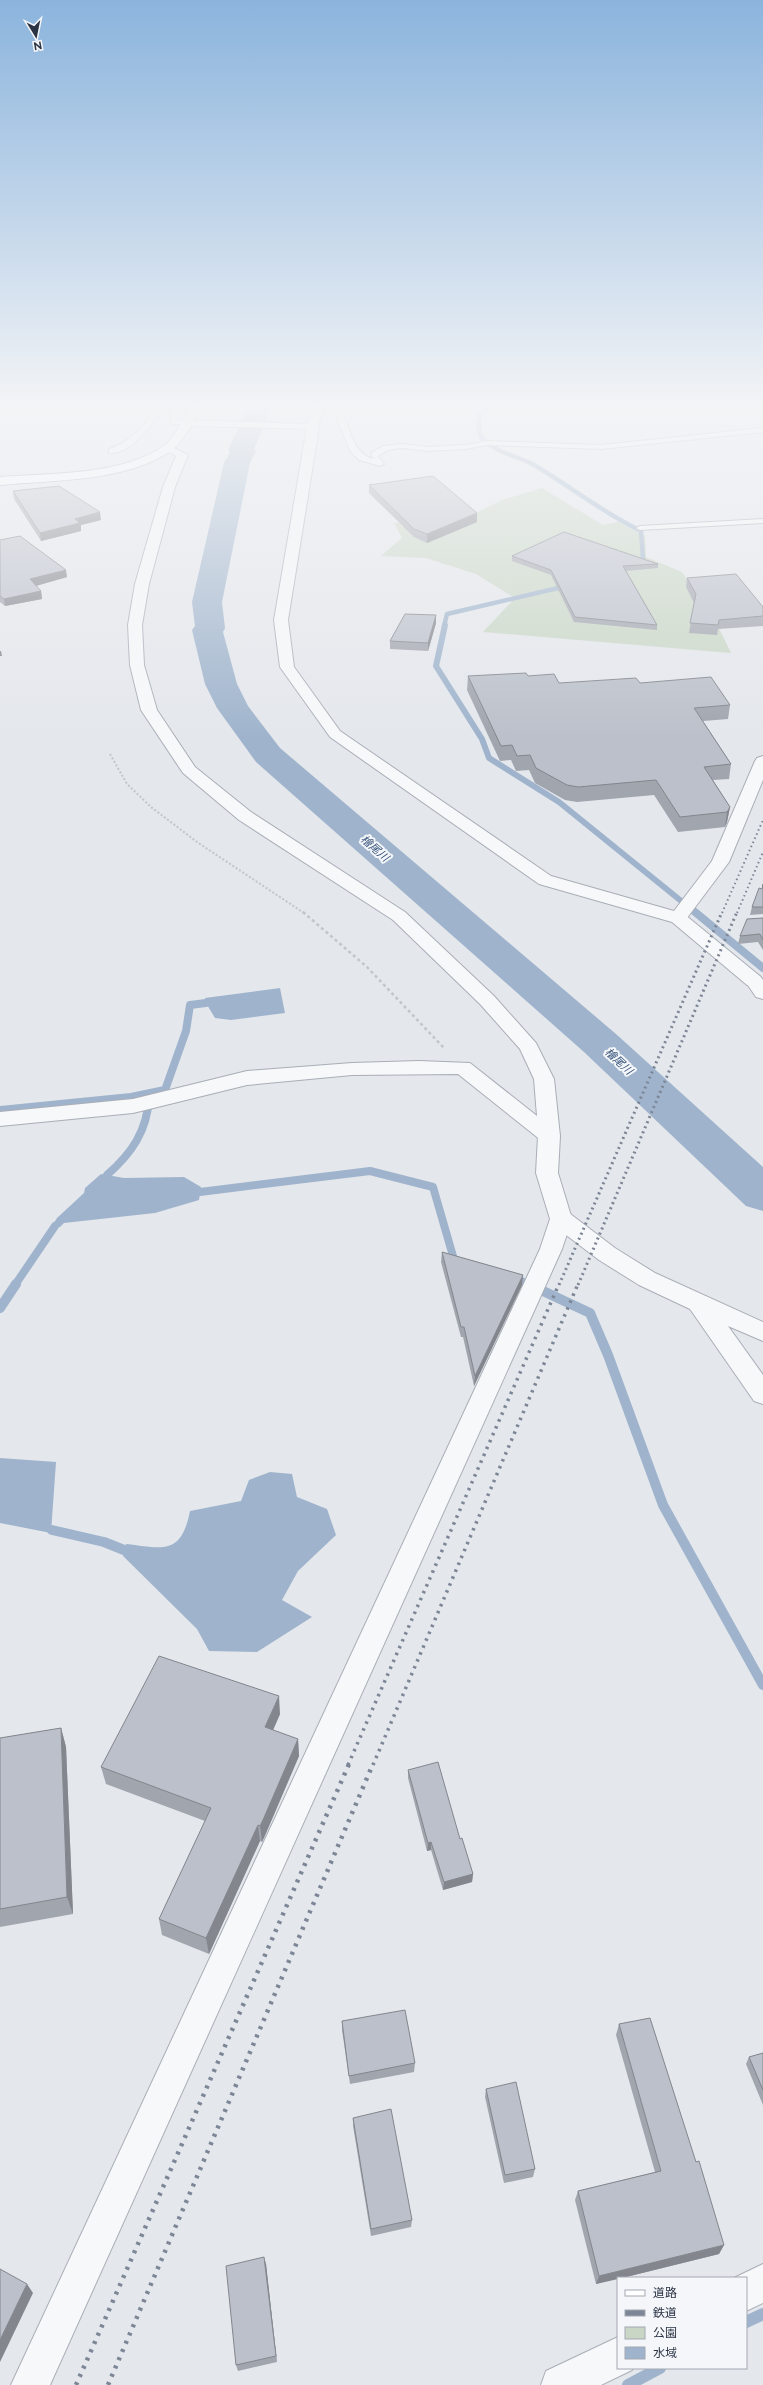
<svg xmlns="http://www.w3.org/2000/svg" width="763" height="2385" font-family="Raleway,'Noto Sans JP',sans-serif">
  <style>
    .green { fill: #c9d6c5 }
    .water { fill: #9fb4cc }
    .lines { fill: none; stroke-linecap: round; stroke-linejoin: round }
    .stream-far4 { stroke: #9fb4cc; stroke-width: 4.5 }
    .stream-far3 { stroke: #9fb4cc; stroke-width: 6 }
    .stream-far2 { stroke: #9fb4cc; stroke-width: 8 }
    .stream-far1 { stroke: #9fb4cc; stroke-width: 10 }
    .stream { stroke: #9fb4cc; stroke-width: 12 }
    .river { fill: #9fb4cc; fill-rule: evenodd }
    .service-casing { stroke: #a9aeb7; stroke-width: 2 }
    .minor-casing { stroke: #a9aeb7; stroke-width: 2 }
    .tertiary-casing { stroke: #a9aeb7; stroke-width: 2 }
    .primary-casing { stroke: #a3abb8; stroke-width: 2 }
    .path-far1 { stroke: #c2c5cb; stroke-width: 2; stroke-dasharray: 2 2; stroke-linecap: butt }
    .path { stroke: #c2c5cb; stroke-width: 2.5; stroke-dasharray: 3 3; stroke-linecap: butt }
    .service { fill: #f7f8fa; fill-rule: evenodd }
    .minor { fill: #f7f8fa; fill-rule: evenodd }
    .tertiary { fill: #f7f8fa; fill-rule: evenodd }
    .primary { fill: #fff; fill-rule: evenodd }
    .rail-far3 { stroke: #7d8696; stroke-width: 2; stroke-dasharray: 1.5 3; stroke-linecap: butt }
    .rail-far2 { stroke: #7d8696; stroke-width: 3; stroke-dasharray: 2 3.5; stroke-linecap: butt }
    .rail-far1 { stroke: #7d8696; stroke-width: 3.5; stroke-dasharray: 2.5 5; stroke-linecap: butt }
    .rail { stroke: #7d8696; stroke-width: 4.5; stroke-dasharray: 3 6; stroke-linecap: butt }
    .wall { fill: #a1a5ae }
    .shaded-wall { fill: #83868d }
    .building { fill: #bbc0ca; stroke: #83868d }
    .labels { text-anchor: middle; stroke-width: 4; stroke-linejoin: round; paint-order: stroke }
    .far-water-label { font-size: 11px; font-style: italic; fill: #34527a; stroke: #f4f6f9 }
  </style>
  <rect width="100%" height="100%" fill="#e4e7ec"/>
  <path class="green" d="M542,488L603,525L618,522L645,536L646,557L682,572L715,620L731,653L483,632L515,598L476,574L426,558L381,556L402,538L394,523L464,519L502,500Z"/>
  <path class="water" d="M280,988L285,1013L231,1020L215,1018L206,1003L205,998Z
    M101,1174L124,1178L184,1177L201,1187L199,1200L155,1213L64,1223L60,1227L52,1226L57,1218L84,1193L85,1188Z
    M0,1458L56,1462L51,1533L0,1523Z
    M270,1472L292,1474L297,1497L327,1509L336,1535L298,1571L282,1600L312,1617L257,1652L209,1651L197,1629L123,1556L126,1544C163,1548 181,1556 190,1511L241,1501L249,1480Z"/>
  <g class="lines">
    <path class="stream-far4" d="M506,403L479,414C479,423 477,433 484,440C497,453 518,456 534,465C570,486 603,513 641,531L643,558L633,562
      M444,626L447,614L567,586"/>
    <path class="stream-far3" d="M445,625L436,666L482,739L489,758L559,802L696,913"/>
    <path class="stream-far2" d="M695,912L763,968
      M0,1110L131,1097L165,1090L186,1031L190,1005L206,1003
      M107,1175C132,1153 147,1131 149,1098
      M200,1192L370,1171L433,1187L455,1263H459
      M513,1277L530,1285
      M15,1285L55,1226"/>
    <path class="stream-far1" d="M528,1284L590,1313L608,1355L663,1505L763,1685
      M0,1308L16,1284
      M52,1530L104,1542L124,1550"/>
    <path class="stream" d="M746,2322L763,2314
      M628,2385L660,2368"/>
    <path class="river" d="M250,403H274L254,449L256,451L250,463L222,602L225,628L223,632L237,684L248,706L280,748L616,1034L763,1167V1211L746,1206L584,1052L256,762L217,708L205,684L192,630L195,626L192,602L224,463L230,452L228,450Z"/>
    <defs>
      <path id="service" d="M160,403H166C156,419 132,456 109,453V449C133,441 146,423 160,403Z
        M171,403H177V421L189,422V424H171Z
        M321,403C355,403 342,449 373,459L371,453L383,446L402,444L428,447L466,445L487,441L601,445L763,428V432L601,449L487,445L466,449L428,451L402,448L388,450L378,456L384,464L380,466L359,460L350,451L334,411Z
        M763,519V523L640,530L636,528L640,526Z"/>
      <path id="minor" d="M313,424L319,427L288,620L294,667L340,731L551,876L674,911L712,861L755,761L757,758L763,756V780L729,862L684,922H672L539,884L330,737L280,667L274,620L307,427Z
        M168,445L188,455L175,487L149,584L142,625L144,665L157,710L195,767L251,812L405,912L494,996L536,1043L554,1079L560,1136L556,1141L549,1143L542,1141L458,1074L352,1075L247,1085L133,1113L0,1126V1112L133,1099L247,1071L352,1063L419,1061L470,1063L537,1116L534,1079L520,1049L480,1004L393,920L239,820L183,773L141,710L130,665L128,625L135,584L163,487L176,456L162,448Z
        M754,975L763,980V999L756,997L745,981L747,977Z
        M561,1211L569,1213L615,1248L655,1273L763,1322V1341L728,1326L763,1375V1404L754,1401L690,1309L639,1285L599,1260L553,1225L550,1219L553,1213Z
        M763,2264V2303L746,2311V2278H734Z
        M618,2337V2368H632V2370L601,2385H541L546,2371Z"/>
      <path id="tertiary" d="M192,403H202L191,425H183L181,423Z
        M678,913L684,914L761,977L763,980L761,985H747L672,922L669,918L672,914Z
        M549,1129L556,1131L560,1136L558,1173L572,1219L562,1249L50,2385H11L540,1249L550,1219L536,1173L538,1136L542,1131Z"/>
      <path id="primary" d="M315,403H325L317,429L191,426C185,435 180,444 172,450C128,482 52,480 0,485V477C50,473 123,476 165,445C173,439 177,429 183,421L187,420L308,424Z"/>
    </defs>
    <use href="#service" class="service-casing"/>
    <use href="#minor" class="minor-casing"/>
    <use href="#tertiary" class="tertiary-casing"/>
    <use href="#primary" class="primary-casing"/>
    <path class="path-far1" d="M110,754L127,784L151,807L197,842L304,913"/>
    <path class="path" d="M303,912L367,967L444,1048"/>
    <use href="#service" class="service"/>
    <use href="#minor" class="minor"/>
    <use href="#tertiary" class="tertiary"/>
    <use href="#primary" class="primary"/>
    <path class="rail-far3" d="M722,913L763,820
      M737,913L763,852"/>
    <path class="rail-far2" d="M559,1285L722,912
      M578,1285L737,912"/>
    <path class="rail-far1" d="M348,1765L559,1284
      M373,1765L578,1284"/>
    <path class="rail" d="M76,2385L349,1764
      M108,2385L373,1764"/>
  </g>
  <path class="wall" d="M369,485L477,513V522L427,543L414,537L369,493Z
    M13,491L101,520L81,525V531L41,541L14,499Z
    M0,540L67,577L36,586L41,591L42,599L5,606L0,602Z
    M512,556L658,564V568L626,571L657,625V630L574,622L551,575L512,561Z
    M687,578L763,607V626L718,629L717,635L689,633L694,603L686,587Z
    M436,623L428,651L390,649V641Z
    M468,676H528L559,683H640L730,705L728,719L703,721L731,764L729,779L713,780L730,807L727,822L725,827L678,832L654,795L577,802L565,800L535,783L529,770L516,771L511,760L500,761L467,690Z
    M763,884V914L750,915L752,907L762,889Z
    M763,918V950L758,942L738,944L740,936Z
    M442,1252L523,1275L522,1285L474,1386L463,1337H461L441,1262Z
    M280,1714L273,1730L298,1739L299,1756L265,1836L262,1842L260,1841L209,1954L162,1935L159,1919L205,1821L106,1784L101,1767Z
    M61,1728L66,1747L73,1914L0,1927V1738Z
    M408,1770L460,1839L473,1874L472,1882L443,1890L431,1850L427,1851L408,1778Z
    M342,2021L415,2063L414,2072L350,2084L342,2030Z
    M619,2024L696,2162L724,2245L719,2254L622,2278H618L596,2284L575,2200L578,2191L655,2172L616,2035Z
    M763,2053V2105L746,2064L749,2057Z
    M486,2089L535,2169L533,2177L504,2183L485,2097Z
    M353,2118L412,2220L411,2227L371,2236L353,2126Z
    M266,2264L277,2362L238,2371L236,2365Z"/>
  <path class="shaded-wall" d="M100,512L101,520L81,525V531L41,541L40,533L75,519Z
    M477,513V522L427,543V534Z
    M66,570L67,577L32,587L30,579Z
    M41,591L42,599L5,606L4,599Z
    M436,615V623L428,651V643Z
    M0,651H1L2,656H0Z
    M730,807L727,822L725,827L727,812Z
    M523,1275L522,1285L474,1386L475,1376Z
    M279,1696L280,1714L267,1744L265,1727Z
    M61,1728L66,1747L73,1914L67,1897Z
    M298,1739L299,1756L262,1842L260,1826Z
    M258,1825L260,1841L209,1954L206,1938Z
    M431,1842V1850L427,1851L428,1843Z
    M473,1874L472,1882L443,1890L444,1882Z
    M724,2245L719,2254L622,2278H618V2279L596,2284L599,2276Z
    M264,2257L266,2264L277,2362L276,2356Z
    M27,2284L33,2293L0,2362V2340Z"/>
  <path class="building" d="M433,476L477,513L427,534L414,529L369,485Z
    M59,486L100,512L75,519L80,523L40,533L13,491Z
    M564,532L658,564L623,566L657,625L575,617L551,570L512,556Z
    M20,536L66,570L30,579L41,591L4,599L0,596V540Z
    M736,574L763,607V616L719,620L718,625L690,623L696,594L687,578Z
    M405,614L436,615L428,643L390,641Z
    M526,673L528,676L554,674L559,683L636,678L640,683L711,677L730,705L694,708L731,764L704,767L730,807L727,812L680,817L656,780L578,787L567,785L536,768L530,755L517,756L512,745L501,746L468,676Z
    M763,884V907H752L759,888L762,889Z
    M763,918V940L760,934L740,936L747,919Z
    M442,1252L523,1275L475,1376L464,1327H461Z
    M159,1656L279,1696L265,1727L298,1739L263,1820L260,1826L258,1825L206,1938L159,1919L211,1808L101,1767Z
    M61,1728L67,1897L0,1909V1738Z
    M438,1762L460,1839L462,1838L473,1874L444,1882L431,1842L428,1843L408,1770Z
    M405,2010L415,2063L349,2076L342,2021Z
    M650,2018L696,2162L699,2161L724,2245L599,2276L578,2191L661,2171L619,2024Z
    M763,2053V2090L749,2057Z
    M516,2082L535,2169L505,2175L486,2089Z
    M391,2109L412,2220L371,2229L353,2118Z
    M264,2257L276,2356L236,2365L226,2266Z
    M0,2269L27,2284L0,2340Z"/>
  <linearGradient id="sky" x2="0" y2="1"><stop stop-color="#8bb4dd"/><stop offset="0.55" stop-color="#f3f4f6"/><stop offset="1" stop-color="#f3f4f6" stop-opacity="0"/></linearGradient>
  <rect width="763" height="737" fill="url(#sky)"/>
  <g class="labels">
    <g class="far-water-label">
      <text transform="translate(375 848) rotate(41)" y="4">檜尾川</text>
      <text transform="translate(619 1061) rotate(43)" y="4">檜尾川</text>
    </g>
  </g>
  <rect x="617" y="2277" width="130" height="92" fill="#f4f6f9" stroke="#a4a8b1"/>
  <rect x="625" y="2290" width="20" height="6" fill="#ffffff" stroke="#a4a8b1"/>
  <text x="653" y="2297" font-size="12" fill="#2b3445">道路</text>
  <rect x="625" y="2310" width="20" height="6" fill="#7d8696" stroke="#a4a8b1"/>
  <text x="653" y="2317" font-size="12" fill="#2b3445">鉄道</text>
  <rect x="625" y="2327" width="20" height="12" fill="#c9d6c5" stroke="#a4a8b1"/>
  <text x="653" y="2337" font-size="12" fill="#2b3445">公園</text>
  <rect x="625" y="2347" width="20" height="12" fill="#9fb4cc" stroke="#a4a8b1"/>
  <text x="653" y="2357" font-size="12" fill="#2b3445">水域</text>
  <g transform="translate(36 36) rotate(170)" stroke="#f4f6f9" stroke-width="3" paint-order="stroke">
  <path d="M0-3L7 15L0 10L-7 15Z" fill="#2b3445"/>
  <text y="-6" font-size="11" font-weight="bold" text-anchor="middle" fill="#2b3445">N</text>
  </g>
</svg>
